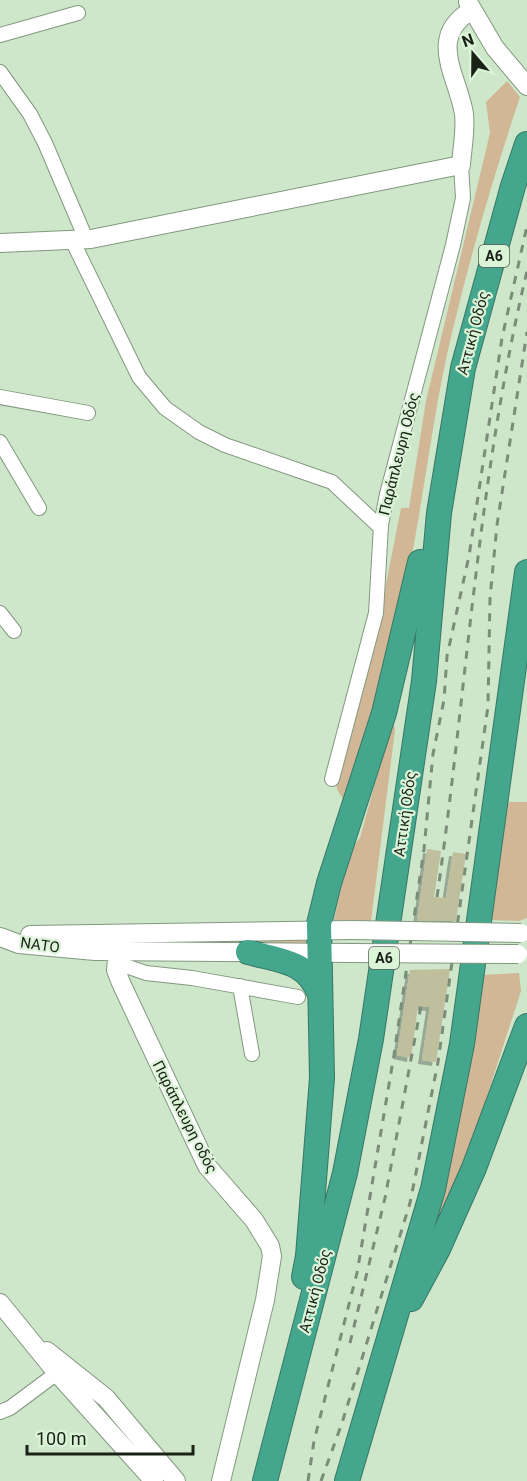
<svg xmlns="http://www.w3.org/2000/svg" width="527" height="1481" font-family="Roboto,sans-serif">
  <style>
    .green { fill: #d1b796 }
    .building { fill: #bfbf9e; filter: url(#shadow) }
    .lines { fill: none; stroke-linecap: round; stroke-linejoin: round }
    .street-casing { stroke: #82997f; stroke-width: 16 }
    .secondary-casing { stroke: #82997f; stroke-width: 20 }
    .highway-casing { stroke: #367865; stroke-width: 26 }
    .street { stroke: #fff; stroke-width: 14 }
    .secondary { stroke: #fff; stroke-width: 18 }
    .highway { stroke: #45a68e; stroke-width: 24 }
    .rail { stroke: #7b8c78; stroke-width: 3; stroke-dasharray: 8 8; stroke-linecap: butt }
    .secondary-bridge-casing { stroke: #82997f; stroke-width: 20; stroke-linecap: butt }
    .secondary-bridge { stroke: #fff; stroke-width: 18 }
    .labels { text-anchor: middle; stroke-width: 4.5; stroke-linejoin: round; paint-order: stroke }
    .shield { fill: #dbf3d7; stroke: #546151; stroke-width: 1.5 }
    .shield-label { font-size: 14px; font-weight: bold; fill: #1a2218 }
    .street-label { font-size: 15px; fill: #1a2218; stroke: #dbf3d7 }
  </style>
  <defs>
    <filter id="shadow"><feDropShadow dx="-4" dy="4" stdDeviation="0" flood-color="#0004"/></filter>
  </defs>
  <rect width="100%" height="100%" fill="#cee6ca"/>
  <path class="green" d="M507,81L520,97C494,175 471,253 452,333C433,411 425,491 409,570C392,649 368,725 344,801L337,789L336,778L375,640L401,508H409L426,401L490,133L486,102Z
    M393,718L395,730L371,921L334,920L349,851L360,838Z
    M510,802H527V918L519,921L491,920L506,804Z
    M306,937V944L108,946L109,939Z
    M519,973L521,991L476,1130L441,1214L435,1212L481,975Z"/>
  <path class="building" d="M427,849L441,851L434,897L446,898L453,852L466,854L456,921H417Z
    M450,969L436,1062L422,1060L430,1007L418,1006L411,1058L397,1055L410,970Z"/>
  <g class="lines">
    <defs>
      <path id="street" d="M0,35L78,13
        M0,72L30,114L45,143L86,239
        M72,240L139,377L165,408L199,432L225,445L332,482L381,528
        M0,397L88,413
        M0,442L39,508
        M0,613L14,631
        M332,779L376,613L381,525L387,494L453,245L463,198L461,165
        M117,963L146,973L192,978L298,997
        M240,986L252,1054
        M0,1412L10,1408L57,1373"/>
      <path id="secondary" d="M468,2L495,48L527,86
        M0,243L91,239L461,165C462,149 466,130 464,114C458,76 426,37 472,10
        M30,935L352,930
        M0,937L19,944L95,951L352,953
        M118,951L116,970L121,983L207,1166L254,1220L270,1246L272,1256L265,1300L221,1481
        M0,1303L57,1373L154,1481
        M47,1351L106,1398L176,1481"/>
      <path id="highway" d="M248,952C281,961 306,960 320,994
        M304,1277L308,1256L322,1078L319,924L329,883L384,713L420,562
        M411,1299L438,1249L474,1168L527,1026
        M265,1481L345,1173L371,1039L424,681L439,513L463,368L513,186L527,144
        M347,1481L433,1189L462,1044L527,572"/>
    </defs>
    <use href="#street" class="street-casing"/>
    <use href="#secondary" class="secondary-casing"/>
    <use href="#highway" class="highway-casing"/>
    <use href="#street" class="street"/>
    <use href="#secondary" class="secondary"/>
    <use href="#highway" class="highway"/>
    <path class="rail" d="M437,897C467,689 478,476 527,271
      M350,1343L385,1198L421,1006
      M308,1481L314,1441L357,1273L394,1055L424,849L433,754L444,700L447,656L469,556L502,338L527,226
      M321,1481L342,1423L410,1203L438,1062L488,706L490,598L497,525L527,332"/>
    <defs>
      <path id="secondary-bridge" d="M352,930L521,933
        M352,953L518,954"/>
    </defs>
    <use href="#secondary-bridge" class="secondary-bridge-casing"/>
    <use href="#secondary-bridge" class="secondary-bridge"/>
  </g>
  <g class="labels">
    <g class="shield">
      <rect x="479" y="245" width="30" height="22" rx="4.5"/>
      <rect x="369" y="947" width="30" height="22" rx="4.5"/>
    </g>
    <g class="shield-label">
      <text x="494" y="261">Α6</text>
      <text x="384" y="963">Α6</text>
    </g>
    <g class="street-label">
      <text transform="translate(473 333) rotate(-75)" y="5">Αττική Οδός</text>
      <text transform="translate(399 454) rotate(-76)" y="5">Παράπλευρη Οδός</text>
      <text transform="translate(405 814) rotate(-82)" y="5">Αττική Οδός</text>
      <text transform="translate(40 945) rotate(8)" y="5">ΝΑΤΟ</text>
      <text transform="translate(185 1117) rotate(63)" y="5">Παράπλευρη οδός</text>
      <text transform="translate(315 1291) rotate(-75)" y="5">Αττική Οδός</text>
    </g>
  </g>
  <g transform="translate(473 54) rotate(340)" stroke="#dbf3d7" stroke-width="4.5" paint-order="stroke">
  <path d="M0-4.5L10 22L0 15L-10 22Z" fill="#1a2218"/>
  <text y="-9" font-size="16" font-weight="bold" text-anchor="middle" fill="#1a2218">N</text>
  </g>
  <path d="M27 1445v9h166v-9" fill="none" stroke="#1a2218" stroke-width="3"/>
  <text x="36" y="1445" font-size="18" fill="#1a2218" stroke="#dbf3d7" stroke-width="4.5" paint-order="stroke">100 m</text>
</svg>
